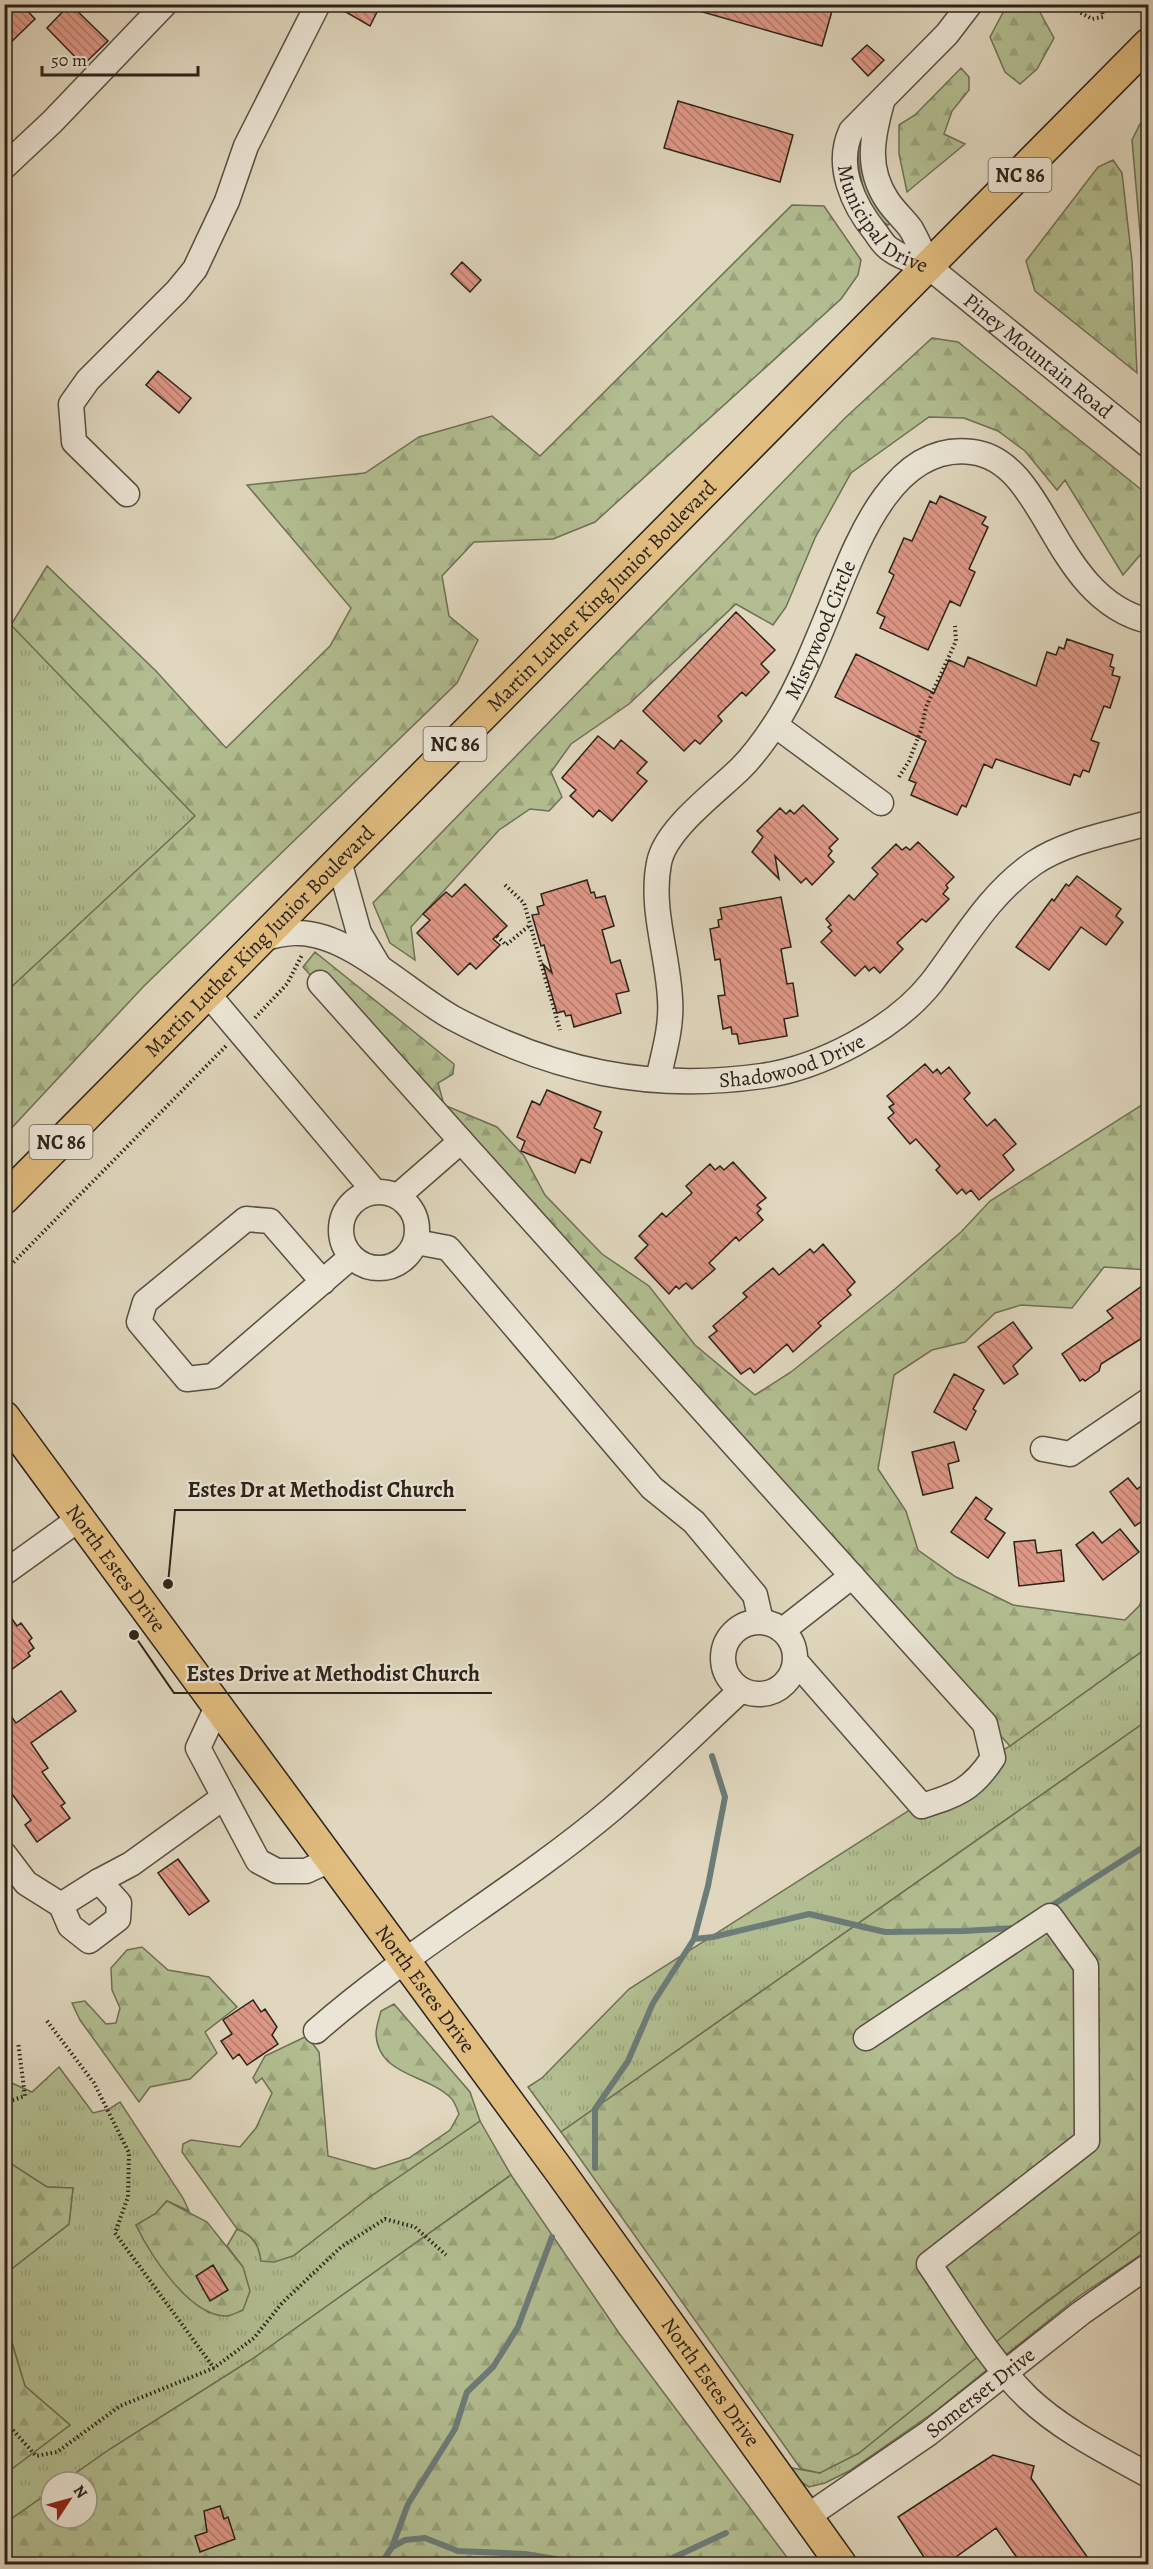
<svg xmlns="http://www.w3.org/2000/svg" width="1153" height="2569" font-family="Alegreya,serif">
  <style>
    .grass { fill: url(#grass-tufts); stroke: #6e7056; stroke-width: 1.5 }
    .forest { fill: url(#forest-firs); stroke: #6e7056; stroke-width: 1.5 }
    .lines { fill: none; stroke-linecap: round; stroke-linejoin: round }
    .stream { stroke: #6b7c79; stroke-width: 6 }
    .building { fill: url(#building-back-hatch); stroke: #2b221a; stroke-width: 1.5 }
    .minor-casing { stroke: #584f43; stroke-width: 27 }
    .major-casing { stroke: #2b221a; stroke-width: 33 }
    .path { stroke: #2b221a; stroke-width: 4; stroke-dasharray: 1.5 3; stroke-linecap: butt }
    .minor { stroke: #ebe5d5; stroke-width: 24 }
    .major { stroke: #e0bc7f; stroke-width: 30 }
    .labels { text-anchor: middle; stroke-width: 4.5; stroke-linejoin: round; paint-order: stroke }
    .shield { fill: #ebe5d5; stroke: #655c52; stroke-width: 1.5 }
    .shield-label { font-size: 20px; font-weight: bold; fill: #2b221a }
    .street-label { font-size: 21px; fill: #2b221a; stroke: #ebe5d5 }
    .leader { fill: none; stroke: #2b221a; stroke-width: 2 }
    .callout-dot { fill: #2b221a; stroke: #ebe5d5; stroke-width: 2 }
    .callout-label { font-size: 22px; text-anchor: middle; font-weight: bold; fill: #2b221a; stroke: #ebe5d5; stroke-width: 4.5; stroke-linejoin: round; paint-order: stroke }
  </style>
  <defs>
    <pattern id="grass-tufts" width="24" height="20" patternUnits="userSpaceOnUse" patternTransform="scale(1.5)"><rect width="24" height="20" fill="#b2be91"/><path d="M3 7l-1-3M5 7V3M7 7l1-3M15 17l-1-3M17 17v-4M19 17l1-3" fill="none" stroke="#99a37c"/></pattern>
    <pattern id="forest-firs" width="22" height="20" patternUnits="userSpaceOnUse" patternTransform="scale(1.5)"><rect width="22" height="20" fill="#b2be91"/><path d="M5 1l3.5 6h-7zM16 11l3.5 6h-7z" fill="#99a37c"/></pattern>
    <pattern id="building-back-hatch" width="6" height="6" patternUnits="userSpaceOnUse" patternTransform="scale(1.5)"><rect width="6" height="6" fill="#df9887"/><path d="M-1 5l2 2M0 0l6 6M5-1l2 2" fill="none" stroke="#b57c6e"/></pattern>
  </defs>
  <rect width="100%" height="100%" fill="#e0d7be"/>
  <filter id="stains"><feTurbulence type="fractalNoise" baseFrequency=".00333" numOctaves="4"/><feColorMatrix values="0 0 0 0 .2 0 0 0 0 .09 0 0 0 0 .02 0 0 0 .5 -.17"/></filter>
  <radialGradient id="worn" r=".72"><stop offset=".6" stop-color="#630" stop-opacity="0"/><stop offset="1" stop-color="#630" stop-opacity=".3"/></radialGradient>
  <path class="grass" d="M862,135L891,222L888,225C862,212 856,162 859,136Z
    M5,618L196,816L5,993Z
    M1148,1647V1720L561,2132L528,2087L542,2078L629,1989L1010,1746Z
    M59,2067L93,2113L109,2109L120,2102L183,2198L189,2211L167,2201L155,2214L136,2225C153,2261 177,2288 209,2313L243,2267L227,2246L237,2229L248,2233L259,2248L293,2256L371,2196L480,2121L511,2175L257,2356L110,2449L63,2482H51V2491L5,2524V2474L70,2425L25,2386L5,2320V2274L69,2224L73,2188L47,2187L9,2163L5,2080L32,2092Z
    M1148,2226V2250L1078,2297L937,2410L881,2449L849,2471L825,2483L809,2487L795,2478L787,2467L820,2473Z"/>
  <path class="forest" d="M1036,5L1054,38L1037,69L1020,84L1005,72L990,37L1007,5Z
    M961,68L969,77V90L952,111L944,134L965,144L907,192L899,154V125L915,115Z
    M1148,117V325L1132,140L1140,124Z
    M1113,160L1122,173L1132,261L1137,373L1035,291L1026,261L1098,167Z
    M792,205L824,206L861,260L858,275L841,299L595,522L553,539L474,542L442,576L449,616L478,640L457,683L144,986L5,1135V993L195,816L11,625L47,566L156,671L226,748L330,646L351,608L247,485L365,473L419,437L492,416L540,456Z
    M932,338L958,342L1148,495V558L1141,554L1123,575L1065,480L1057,490L1025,451L998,431L964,418L929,417L851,473L815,538L786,607L773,625L736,604L629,704L571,744L551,772L562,797L549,811L530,809L499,830L411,927L415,960L390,943L373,903L845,418Z
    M315,952L454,1064L453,1074L438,1083L444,1105L497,1127L524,1156L545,1195L602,1254L649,1286L695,1345L755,1395L791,1372L895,1289L961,1232L990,1201L1148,1101V1270L1104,1267L1072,1308L1021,1305L995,1313L965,1342L932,1350L894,1375L878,1469L906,1511L918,1550L956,1577L1013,1605L1125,1620L1139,1606L1148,1589V1647L1010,1746L303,967Z
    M1148,1720V2226L1038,2308L859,2453L820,2473L801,2469L561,2132Z
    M142,1947L168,1970L209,1977L237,2007L205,2032L217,2053L190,2079L150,2087L139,2102L80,2020L72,2003L85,2001L106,2024L116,2023L120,2008L112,1990L111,1968L127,1950Z
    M394,2004L470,2092L480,2121L371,2196L293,2256L274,2262L261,2261C259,2245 253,2235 237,2229L182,2152L183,2144L191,2140L240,2147L256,2128L272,2093L262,2078L256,2083L253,2078L265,2056L307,2036L319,2052L328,2156L375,2169L409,2158L450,2130L459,2114C457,2109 455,2102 451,2098C427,2074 378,2076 376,2034C376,2027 379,2018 381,2011Z
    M4,2115L10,2163L47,2187L73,2188L69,2224L5,2274Z
    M511,2175L619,2333L792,2564H5L4,2524L51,2491V2518H87V2482H63L110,2449L251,2360Z
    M167,2201L207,2222L243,2267L250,2291L243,2310C238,2312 231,2316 226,2316C189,2316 150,2254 136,2225L155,2214Z
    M5,2320L25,2386L70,2425L5,2474Z"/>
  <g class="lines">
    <path class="stream" d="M1048,1908L1148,1844
      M694,1939L713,1937L809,1914L885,1932L964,1931L1016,1928
      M595,2168V2109L628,2061L653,2003L694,1939L708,1886L725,1797L712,1756
      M392,2547L405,2540L425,2538L458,2551L525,2554L586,2564
      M381,2564L392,2547L408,2504L455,2429L467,2392L493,2367L518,2327L552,2237
      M631,2564L666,2561L726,2533"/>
  </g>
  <path class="building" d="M4,4H21L35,19L4,49Z
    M70,4L108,41L83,65L47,28Z
    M332,4H381L370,26Z
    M692,4H834L822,46L692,9Z
    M867,45L884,60L868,76L852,59Z
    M678,101L793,135L780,182L664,148Z
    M462,262L481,280L470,292L451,274Z
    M158,371L191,398L179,413L146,385Z
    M940,496L986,517L982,524L988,527L969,569L975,572L960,606L950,601L928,650L880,628L885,617L877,613L894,575L889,572L904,538L912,541L930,501L936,504Z
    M736,612L775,650L761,664L769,672L746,696L742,692L718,716L722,721L700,744L695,740L684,751L643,711Z
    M1067,639L1113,655L1110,666L1114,668L1112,675L1120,677L1110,708L1104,706L1091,740L1099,743L1089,772L1083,770L1080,777L1074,774L1070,785L996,759L992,768L984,764L966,807L962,805L957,815L911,795L916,783L909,780L926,741L835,697L856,654L934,693L949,660L964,667L968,657L1036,686L1047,652L1056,655L1059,647L1064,649Z
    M598,736L614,749L621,740L647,762L637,773L647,781L612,821L599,810L593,817L570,796L576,790L562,778Z
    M803,805L838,839L829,848L832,851L828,856L834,862L812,885L806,878L801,883L775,856L779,879L752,852L763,837L757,831L780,808L786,814L790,810L794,814Z
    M918,842L954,877L946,885L948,888L943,894L949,899L926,922L922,919L897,943L903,949L880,973L874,967L869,971L865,966L855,976L821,942L832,931L828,927L831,925L826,919L849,895L854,900L878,874L872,868L896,844L902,850L906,847L910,850Z
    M1077,876L1121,909L1116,916L1123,922L1106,945L1081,927L1049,970L1016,947L1052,899L1054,901L1066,884L1069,886Z
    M587,880L591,893L594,892L596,898L605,896L614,926L602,930L611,963L620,960L629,991L616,994L621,1013L574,1027L571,1015L566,1016L564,1011L557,1013L543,964L552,973L544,945L541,946L532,915L539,914L537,907L544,905L541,894Z
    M465,884L507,926L493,939L500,945L476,969L470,963L458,975L417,933L430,920L423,914L446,892L452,897Z
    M781,897L791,947L781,949L787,984L793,983L798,1016L784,1019L787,1036L739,1044L737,1034H732L731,1027L723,1029L718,996L725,995L720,959L715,960L710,929L719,927L718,920L722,919L720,908Z
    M925,1064L933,1073L937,1069L941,1074L949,1067L970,1093L964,1099L987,1126L995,1119L1016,1144L1003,1155L1014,1170L979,1200L971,1190L966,1194L962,1189L957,1194L936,1170L940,1166L916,1139L910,1144L888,1118L894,1113L889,1107L894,1104L887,1096Z
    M547,1090L601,1112L594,1128L602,1132L590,1163L581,1159L575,1173L521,1151L525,1141L517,1137L532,1101L540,1105Z
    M733,1162L766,1198L757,1205L761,1209L757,1213L763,1220L739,1241L736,1237L709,1263L715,1269L692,1289L686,1283L679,1289L676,1286L669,1294L635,1258L648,1245L639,1236L662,1213L666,1217L692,1193L686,1186L710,1164L715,1170L720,1166L724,1170Z
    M823,1244L855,1282L847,1290L851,1295L818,1323L821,1326L793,1352L787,1344L754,1373L750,1368L741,1374L709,1337L717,1331L713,1326L747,1297L743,1293L773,1268L779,1275L810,1249L814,1253Z
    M1142,1286L1149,1294V1323L1142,1327L1147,1335L1101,1364L1099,1371L1085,1381L1083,1379L1080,1381L1062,1354L1113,1318L1107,1311Z
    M1013,1322L1032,1348L1013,1366L1018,1374L1004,1384L978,1347Z
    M954,1374L984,1390L973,1409L976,1411L966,1430L934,1412Z
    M954,1442L959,1461L948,1464L953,1488L923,1495L912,1452Z
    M1128,1478L1137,1489L1149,1481V1516L1135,1526L1110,1492Z
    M976,1497L992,1509L985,1519L1005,1533L988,1558L951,1532Z
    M1120,1529L1139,1552L1103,1580L1076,1545L1093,1532L1102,1543Z
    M1035,1540L1037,1553L1061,1550L1064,1581L1019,1586L1014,1542Z
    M4,1608L17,1626L21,1623L32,1638L29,1641L34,1648L28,1653L30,1656L4,1675Z
    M61,1691L76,1711L31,1743L48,1768L42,1772L65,1803L61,1806L70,1818L37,1842L25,1825L31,1820L4,1783V1707L16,1723Z
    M178,1859L209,1901L189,1915L158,1873Z
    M253,2000L261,2012L265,2009L277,2027L272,2035L278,2044L247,2065L239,2054L233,2059L221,2041L232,2034L223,2020Z
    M213,2265L228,2290L210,2301L196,2276Z
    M993,2455L1034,2466L1031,2478L1093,2565H1022L996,2528L956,2557L958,2565H929L898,2517Z
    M220,2506L224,2519L228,2517L235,2539L200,2552L195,2536L207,2532L204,2511Z"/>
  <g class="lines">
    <defs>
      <g id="minor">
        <path id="s1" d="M970,4L947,34L851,131C835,166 853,205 876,233C880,239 885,247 891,250C902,258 917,262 929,267L1148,445"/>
        <path d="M882,102C872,138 866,168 887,200C894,211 904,219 911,229C918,241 923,254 929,267"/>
        <path d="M4,167L52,122L165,4"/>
        <path d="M127,494L74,442L71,404L88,380L177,291L195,269L227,201L246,146L318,4"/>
        <path d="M775,725L881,803"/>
        <path d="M339,861L359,933L378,965"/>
        <path id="s2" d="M263,938C275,936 287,932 299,933C351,934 409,994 453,1018C553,1071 649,1092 762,1076C820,1068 895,1029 932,982C964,940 989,894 1034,863C1067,841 1111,834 1148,823"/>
        <path d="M320,983L461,1141"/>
        <path d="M208,994L374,1191"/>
        <path id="s3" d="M658,1079C664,1052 672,1027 670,999C668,954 650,908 659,863C665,829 717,792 741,768C757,752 769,734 781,715C800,683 814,648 828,614C853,554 889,441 972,452C1048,461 1051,597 1148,621"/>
        <circle cx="379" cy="1230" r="38"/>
        <path d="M398,1196L461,1141L985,1724L993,1758C972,1790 957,1795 922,1806L796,1662"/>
        <path d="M416,1242L448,1248L652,1488L694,1522L755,1595L761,1621"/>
        <path d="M323,1282L270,1221L246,1219L145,1302L139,1322L187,1379L213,1376L351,1257"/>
        <path d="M1043,1449L1070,1454L1148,1401"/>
        <path d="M4,1573L79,1519"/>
        <circle cx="759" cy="1658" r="36"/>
        <path d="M783,1630L852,1576"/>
        <path d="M217,1707L198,1748L258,1861L277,1871H306L330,1860"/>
        <path d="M4,1854L26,1883L61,1905L70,1926L89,1941L118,1919L119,1903L99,1881L61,1905"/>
        <path d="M99,1881L131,1864L224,1797"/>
        <path d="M316,2031C408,1950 517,1889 611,1810C656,1772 698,1730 741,1690"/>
        <path d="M866,2038L1050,1916L1086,1966L1087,2141L929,2264C960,2309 989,2360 1028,2398C1063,2431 1107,2452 1148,2475"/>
        <path id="s4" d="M808,2516L929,2433L1081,2313L1148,2266"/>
      </g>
      <g id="major">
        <path id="s5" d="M4,1199L1148,44"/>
        <path id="s6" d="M4,1416L561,2173L841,2564"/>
      </g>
    </defs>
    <use href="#minor" class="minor-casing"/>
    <use href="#major" class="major-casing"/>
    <path class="path" d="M1065,4L1092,19L1103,17L1101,4
      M899,777L909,761L921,730L926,707L956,641L955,626
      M505,885L524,903L560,1030
      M497,936L506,945L530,925
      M255,1018L287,984L302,955
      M4,1272L226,1046
      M47,2021L94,2083L129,2153L128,2197L115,2233L214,2368
      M4,2103L25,2096L18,2042
      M4,2420L36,2456L57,2452L120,2406L214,2368L254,2338L282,2303L341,2247L385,2219L415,2227L446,2255"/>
    <use href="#minor" class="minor"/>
    <use href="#major" class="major"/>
  </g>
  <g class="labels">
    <g class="shield">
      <rect x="988.5" y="158" width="63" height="34" rx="4.5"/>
      <rect x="423.5" y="727" width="63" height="34" rx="4.5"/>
      <rect x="29.5" y="1125" width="63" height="34" rx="4.5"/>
    </g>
    <g class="shield-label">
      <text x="1020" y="182">NC 86</text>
      <text x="455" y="751">NC 86</text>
      <text x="61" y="1149">NC 86</text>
    </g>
    <g class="street-label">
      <text dy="7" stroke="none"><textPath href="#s1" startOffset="278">Municipal Drive</textPath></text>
      <text dy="7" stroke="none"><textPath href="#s1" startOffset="490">Piney Mountain Road</textPath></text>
      <text dy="7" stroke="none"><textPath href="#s5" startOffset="849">Martin Luther King Junior Boulevard</textPath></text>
      <text dy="7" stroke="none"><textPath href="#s3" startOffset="506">Mistywood Circle</textPath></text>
      <text dy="7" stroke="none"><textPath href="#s5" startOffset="363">Martin Luther King Junior Boulevard</textPath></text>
      <text dy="7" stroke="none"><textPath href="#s2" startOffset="567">Shadowood Drive</textPath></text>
      <text dy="7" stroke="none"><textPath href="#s6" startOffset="189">North Estes Drive</textPath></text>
      <text dy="7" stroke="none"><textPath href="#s6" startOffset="711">North Estes Drive</textPath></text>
      <text dy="7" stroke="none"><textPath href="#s6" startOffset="1197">North Estes Drive</textPath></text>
      <text dy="7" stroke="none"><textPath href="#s4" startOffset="212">Somerset Drive</textPath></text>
    </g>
  </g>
  <path class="leader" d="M168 1584L175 1510H466M134 1635L174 1693H492"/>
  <g class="callout-dot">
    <circle cx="168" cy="1584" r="6"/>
    <circle cx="134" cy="1635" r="6"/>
  </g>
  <g class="callout-label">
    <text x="321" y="1497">Estes Dr at Methodist Church</text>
    <text x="333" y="1681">Estes Drive at Methodist Church</text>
  </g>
  <rect width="1153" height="2569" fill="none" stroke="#e0d7be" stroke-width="24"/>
  <rect x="6" y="6" width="1141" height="2557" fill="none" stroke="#2b221a" stroke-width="3"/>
  <rect x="12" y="12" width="1129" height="2545" fill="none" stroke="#2b221a" stroke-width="1.5"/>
  <g transform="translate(69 2500) rotate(54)"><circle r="28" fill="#ebe5d5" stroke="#9e978a" stroke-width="1.5"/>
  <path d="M0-4.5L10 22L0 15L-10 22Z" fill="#8f2418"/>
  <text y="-9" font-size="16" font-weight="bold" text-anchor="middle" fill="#2b221a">N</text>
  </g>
  <path d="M42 66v9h156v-9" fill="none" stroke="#2b221a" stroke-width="3"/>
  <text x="51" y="66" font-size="18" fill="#2b221a" stroke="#ebe5d5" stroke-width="4.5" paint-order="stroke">50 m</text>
  <rect width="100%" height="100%" filter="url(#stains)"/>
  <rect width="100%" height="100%" fill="url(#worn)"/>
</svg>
